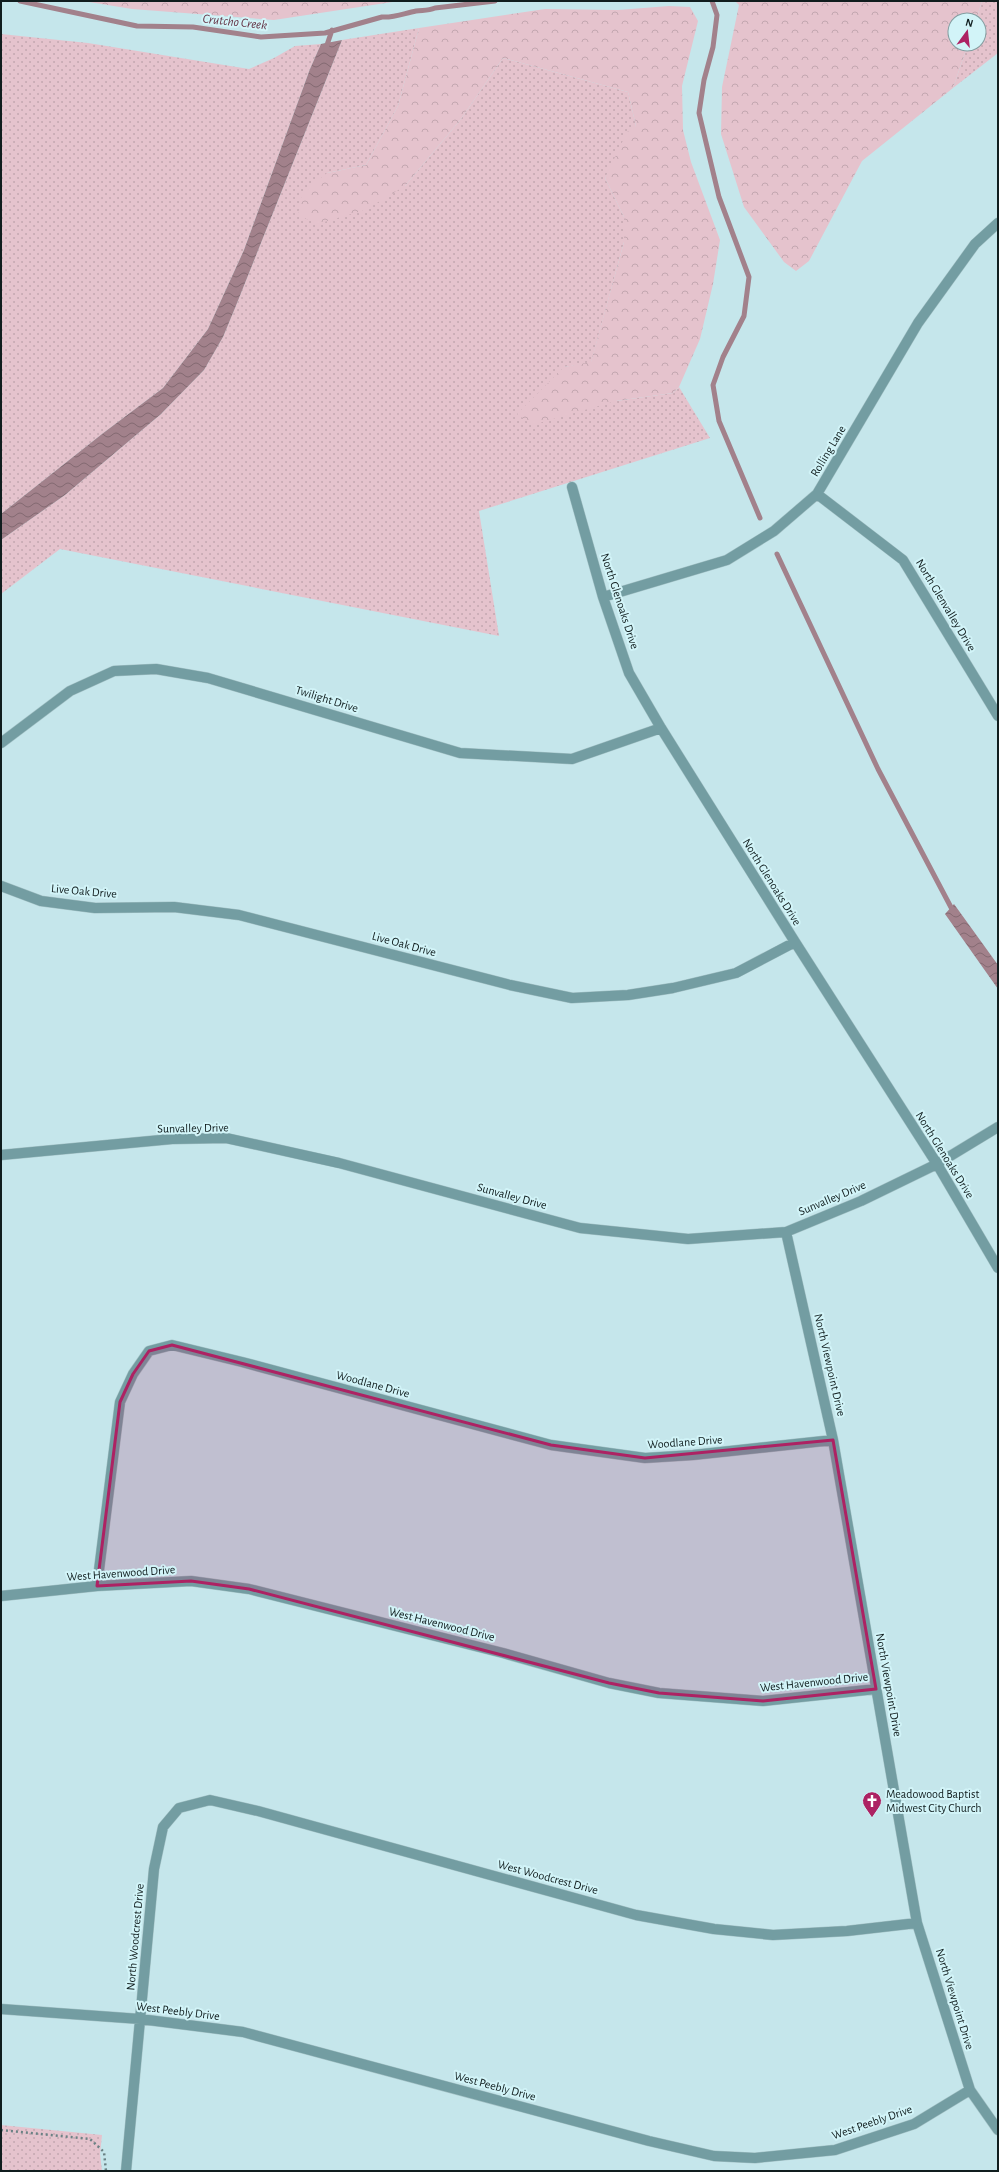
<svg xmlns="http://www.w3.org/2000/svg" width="999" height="2172" font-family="'Alegreya Sans',sans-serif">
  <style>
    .grass { fill: url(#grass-dots) }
    .forest { fill: url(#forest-crowns) }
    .water { fill: url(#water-waves) }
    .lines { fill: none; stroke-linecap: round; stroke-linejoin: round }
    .stream { stroke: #a2818b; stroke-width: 5 }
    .minor-casing { stroke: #a4c2c6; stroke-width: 11 }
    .path { stroke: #6b8285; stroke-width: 2.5; stroke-dasharray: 2 3; stroke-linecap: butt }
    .minor { stroke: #739da2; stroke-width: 10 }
    .marked { fill: #ad2263; fill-opacity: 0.2; stroke: #ad2263; stroke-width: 3; stroke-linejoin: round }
    .labels { text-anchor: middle; stroke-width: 4; stroke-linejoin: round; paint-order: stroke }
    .street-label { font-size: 12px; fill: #101d1e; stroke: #d2f4f8 }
    .poi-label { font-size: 12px; fill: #101d1e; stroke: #d2f4f8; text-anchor: start }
    .water-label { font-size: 13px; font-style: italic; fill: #653446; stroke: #d2f4f8 }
  </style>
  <defs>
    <pattern id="grass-dots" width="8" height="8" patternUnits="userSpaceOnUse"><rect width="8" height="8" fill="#e5c3cd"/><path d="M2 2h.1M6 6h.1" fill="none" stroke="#c3a7b0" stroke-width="1.8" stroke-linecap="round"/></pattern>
    <pattern id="forest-crowns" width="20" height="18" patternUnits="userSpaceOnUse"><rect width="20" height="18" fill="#e5c3cd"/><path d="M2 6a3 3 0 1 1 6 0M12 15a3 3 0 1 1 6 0" fill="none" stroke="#c3a7b0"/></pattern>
    <pattern id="water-waves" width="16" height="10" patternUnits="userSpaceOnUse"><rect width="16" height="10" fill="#a2818b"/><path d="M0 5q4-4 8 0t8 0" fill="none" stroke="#836971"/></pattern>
  </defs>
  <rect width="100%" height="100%" fill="#c5e6eb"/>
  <path class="grass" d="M982,1H998V53L953,88L968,44H979V20H976Z
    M419,28L398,106L366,165L327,173L405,186L461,119L503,58L628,92L636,126L605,178L624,217V242L591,363L564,367L616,401L673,393L679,387L710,438L479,511L499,636L60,549L1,594V540L65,495L161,414L204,370L223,337L235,308L342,40Z
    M1,34L88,43L249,69L274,58L295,46L321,44L310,69L244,250L208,329L163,388L102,434L1,514Z
    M1,2125L102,2135L100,2154L102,2171H1Z"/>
  <path class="forest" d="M83,1H399L274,20L132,9Z
    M735,1H982L976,20H955V44H968L953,88L862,161L809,261L796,271L784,262L744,207L721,134L722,87L739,5Z
    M669,6L690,7L698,21L682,86L683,130L691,162L720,240L713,284L700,339L679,387L673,393L616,401L532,425L517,414L564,367L591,362L624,242V217L605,178L627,132L636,126L628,92L503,58L461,119L405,186L365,210L317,224L298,215L302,193L327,173L366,165L398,106L419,28L545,9L618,10Z"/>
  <path class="water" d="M342,40L235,308L223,337L204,370L161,414L65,495L1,540V514L102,434L163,388L208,329L244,250L310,69L321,44Z
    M954,904L998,965V989L945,914Z"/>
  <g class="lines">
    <path class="stream" d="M20,1L137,26L193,27L261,37L325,33L382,17C394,18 405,13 416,11C423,10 428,11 435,8L495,1
      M712,1L717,15L713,47L704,80L699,113L719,197L749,277L744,316L723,357L713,385L719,421L760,518
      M326,48L332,30
      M777,554L878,769L954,913"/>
    <defs>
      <path id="minor" d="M572,487L603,597L629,673L661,728L795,942L937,1164L998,1268
        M817,494L903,560L998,716
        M603,597L727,560L774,531L817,494L918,323L975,244L998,223
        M1,743L70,691L114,671L156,669L208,678L460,753L572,759L661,728
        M1,886L41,901L95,908L174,907L239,915L510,985L572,998L628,995L673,988L736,973L795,942
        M1,1155L172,1139L226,1138L339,1163L580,1228L688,1239L786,1232L861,1201L937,1164L998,1127
        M786,1232L833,1440L917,1923L970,2090L998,2130
        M97,1586L120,1402L133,1374L149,1351L172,1345L242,1362L551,1445L645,1458L693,1455L833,1440
        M1,1596L97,1586L191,1581L249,1589L503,1653L609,1683L659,1693L763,1701L876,1689
        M1,2009L140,2019L243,2032L649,2141L714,2156L755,2158L835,2150L914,2124L970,2090
        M126,2171L154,1869L163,1827L179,1808L210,1800L258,1811L636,1915L714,1929L773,1935L847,1931L917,1923"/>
    </defs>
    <use href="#minor" class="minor-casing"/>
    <path class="path" d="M1,2130L90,2139L104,2152L106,2171"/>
    <use href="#minor" class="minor"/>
  </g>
  <path class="marked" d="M172,1345L551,1445L645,1458L833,1440L876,1689L763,1701L659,1693L609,1683L249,1589L191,1581L97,1586L120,1402L133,1374L149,1351Z"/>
  <defs>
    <symbol id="church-pin" viewBox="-11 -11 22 30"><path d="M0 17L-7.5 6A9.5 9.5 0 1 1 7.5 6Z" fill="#ad2263" stroke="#d2f4f8"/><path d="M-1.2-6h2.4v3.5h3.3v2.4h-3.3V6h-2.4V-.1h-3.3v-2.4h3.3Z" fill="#fff"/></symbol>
  </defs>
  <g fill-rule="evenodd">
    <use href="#church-pin" x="861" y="1790" width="22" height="30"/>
  </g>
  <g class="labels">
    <g class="street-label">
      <text transform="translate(828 451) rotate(-59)" y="4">Rolling Lane</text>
      <text transform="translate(620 601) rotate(72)" y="4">North Glenoaks Drive</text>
      <text transform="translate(946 605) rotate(59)" y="4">North Glenvalley Drive</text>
      <text transform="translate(327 699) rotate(17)" y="4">Twilight Drive</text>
      <text transform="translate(772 882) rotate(58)" y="4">North Glenoaks Drive</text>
      <text transform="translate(84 891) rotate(5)" y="4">Live Oak Drive</text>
      <text transform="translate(404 944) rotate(15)" y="4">Live Oak Drive</text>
      <text transform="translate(193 1128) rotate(-1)" y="4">Sunvalley Drive</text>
      <text transform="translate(945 1155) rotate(58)" y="4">North Glenoaks Drive</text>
      <text transform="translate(512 1196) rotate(15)" y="4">Sunvalley Drive</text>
      <text transform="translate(832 1198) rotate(-23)" y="4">Sunvalley Drive</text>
      <text transform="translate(830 1365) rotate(77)" y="4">North Viewpoint Drive</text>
      <text transform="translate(373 1384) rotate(15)" y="4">Woodlane Drive</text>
      <text transform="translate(685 1442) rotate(-4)" y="4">Woodlane Drive</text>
      <text transform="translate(121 1573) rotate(-4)" y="4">West Havenwood Drive</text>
      <text transform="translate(442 1624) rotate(14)" y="4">West Havenwood Drive</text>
      <text transform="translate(814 1682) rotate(-6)" y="4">West Havenwood Drive</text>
      <text transform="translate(889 1685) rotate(80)" y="4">North Viewpoint Drive</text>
      <text transform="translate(548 1877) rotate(15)" y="4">West Woodcrest Drive</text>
      <text transform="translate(135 1937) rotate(-85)" y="4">North Woodcrest Drive</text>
      <text transform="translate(955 1999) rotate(73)" y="4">North Viewpoint Drive</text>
      <text transform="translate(178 2011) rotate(7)" y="4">West Peebly Drive</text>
      <text transform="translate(495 2086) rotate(15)" y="4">West Peebly Drive</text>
      <text transform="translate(872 2122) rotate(-19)" y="4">West Peebly Drive</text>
    </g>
    <g class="poi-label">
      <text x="886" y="1798">Meadowood Baptist<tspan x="886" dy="14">Midwest City Church</tspan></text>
    </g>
    <g class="water-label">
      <text transform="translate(235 21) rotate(6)" y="5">Crutcho Creek</text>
    </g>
  </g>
  <rect width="999" height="2172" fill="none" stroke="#101d1e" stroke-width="4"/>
  <g transform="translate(967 32) rotate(15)"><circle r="19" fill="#d2f4f8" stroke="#849ea1"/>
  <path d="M0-3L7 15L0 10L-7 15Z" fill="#ad2263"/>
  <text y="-6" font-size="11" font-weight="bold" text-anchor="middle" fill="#101d1e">N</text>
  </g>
</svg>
